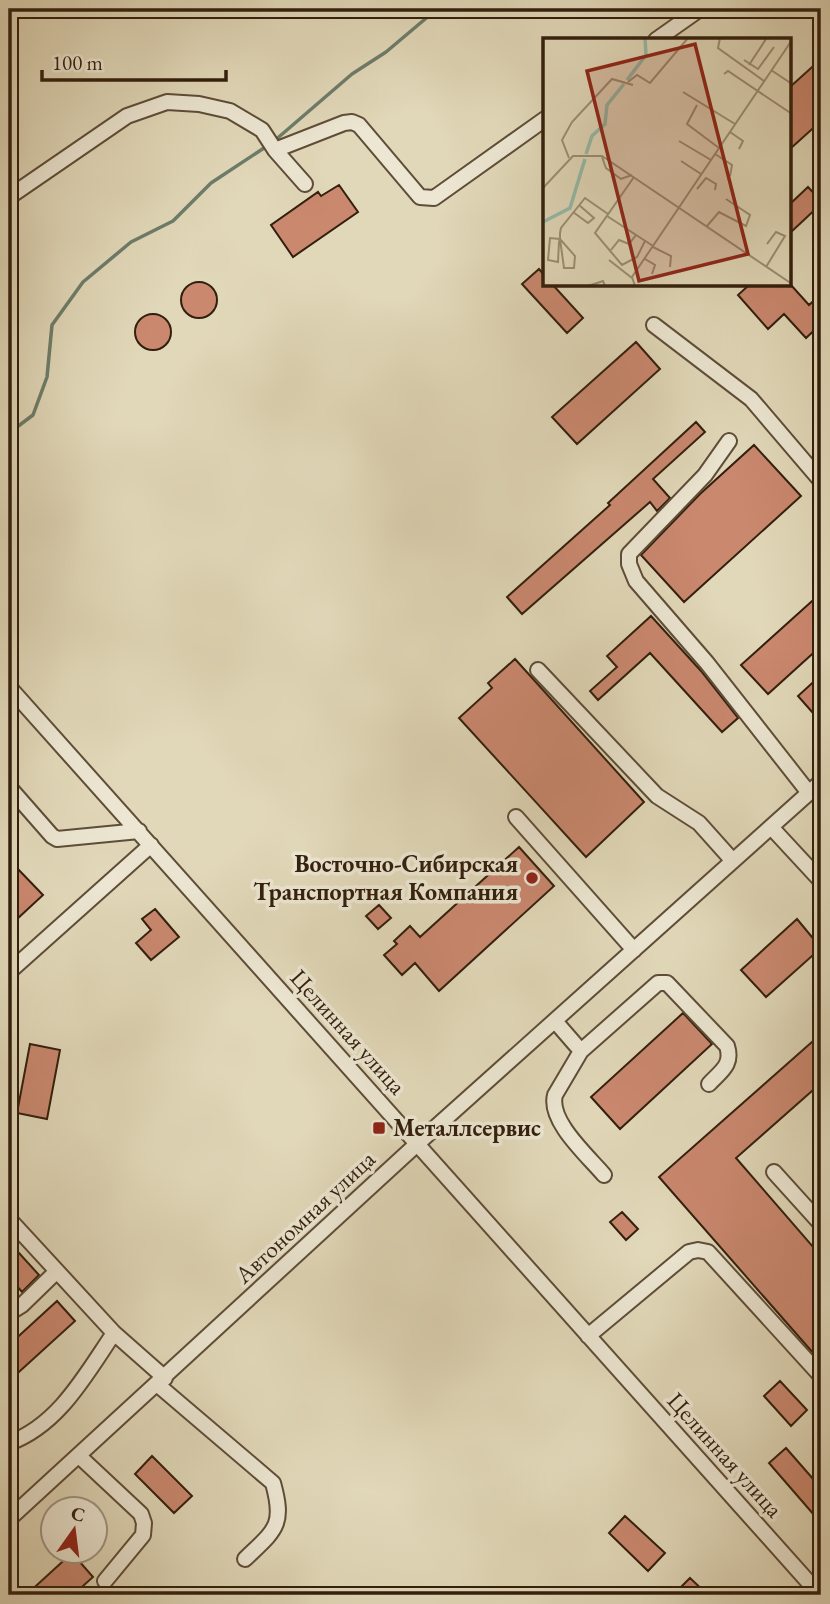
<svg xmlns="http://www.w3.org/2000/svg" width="830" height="1604" font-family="'EB Garamond',serif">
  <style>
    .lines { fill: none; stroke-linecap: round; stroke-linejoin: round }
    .stream { stroke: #6d7d6b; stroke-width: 3.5 }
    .building { fill: #ca886f; stroke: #321f0d; stroke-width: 2 }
    .minor-casing { stroke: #5e4d38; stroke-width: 18 }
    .minor { stroke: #ece6d2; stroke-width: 14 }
    .poi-dot { fill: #8f2418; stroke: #ece6d2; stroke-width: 2.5 }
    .labels { text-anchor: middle; stroke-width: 7; stroke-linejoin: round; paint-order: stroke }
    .poi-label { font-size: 24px; font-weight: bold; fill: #321f0d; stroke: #ece6d2; text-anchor: end }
    .street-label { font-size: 24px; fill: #321f0d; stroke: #ece6d2 }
    .inset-river { fill: none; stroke: #95bbaa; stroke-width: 3.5 }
    .inset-road { fill: none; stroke: #9b8e74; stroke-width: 2 }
    .view { fill: #8f2418; fill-opacity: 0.15; stroke: #8f2418; stroke-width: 3.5 }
    .inset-edge { fill: none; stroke: #321f0d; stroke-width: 3.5 }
  </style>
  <rect width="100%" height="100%" fill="#e1d8b9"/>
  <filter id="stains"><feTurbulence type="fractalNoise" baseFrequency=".00286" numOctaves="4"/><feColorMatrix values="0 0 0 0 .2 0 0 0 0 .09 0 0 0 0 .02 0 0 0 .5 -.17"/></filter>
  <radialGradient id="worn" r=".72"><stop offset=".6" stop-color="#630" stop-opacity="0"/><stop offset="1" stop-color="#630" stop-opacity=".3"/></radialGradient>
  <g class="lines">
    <path class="stream" d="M273,142L352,74L386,52L437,9
      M9,433L33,415L47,377L52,325L83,282L131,242L173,221L211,183L267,146"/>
  </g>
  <path class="building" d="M821,59V121L790,149V87Z
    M339,185L358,212L293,257L271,225L318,192L321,196Z
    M808,187L821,201V204L790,233V204Z
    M539,269L545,276V285H553L583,318L567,333L522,284Z
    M181 300a18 18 0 1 1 36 0a18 18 0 1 1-36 0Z
    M749,285H791L809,305L821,294V324L806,338L784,314L768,329L738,295Z
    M135 332a18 18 0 1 1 36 0a18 18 0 1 1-36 0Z
    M636,342L660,369L577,444L552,417Z
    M696,422L705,432L653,479L670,498L657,511L650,502L522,614L507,597L610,505L608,503Z
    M754,445L801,496L684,602L641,555L700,494Z
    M821,593V646L768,694L741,665Z
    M651,616L701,671L738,718L722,732L650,653L598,700L590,691L617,667L607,656Z
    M515,659L644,802L586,857L459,718L492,688L488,683Z
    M821,675V705L813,713L798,696Z
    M519,847L554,886L439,991L415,963L402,975L384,955L397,944L394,941L410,926L420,937Z
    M15,866L43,895L16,920L9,912V872Z
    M379,905L391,918L378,929L366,916Z
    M155,909L179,937L151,960L136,943L151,930L142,919Z
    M797,919L821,948L766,997L741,970Z
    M683,1013L712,1044L620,1129L591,1097Z
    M821,1034V1083L736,1158L821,1256V1362L659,1177Z
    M30,1044L60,1050L47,1119L17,1113Z
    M622,1212L638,1229L626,1240L610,1222Z
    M9,1242L39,1275L22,1292L9,1277Z
    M57,1301L75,1321L9,1381V1345Z
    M780,1381L807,1410L791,1426L764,1396Z
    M786,1448L821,1488V1523L769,1463Z
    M152,1456L192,1496L174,1513L135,1474Z
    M625,1516L665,1553L648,1571L609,1533Z
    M72,1553L93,1577L73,1595H26Z
    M690,1578L708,1595H673Z"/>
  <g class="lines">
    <defs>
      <path id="minor" d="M656,40L700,9
        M275,150L344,123L352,122L359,125L420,197L434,198L545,119
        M9,197L127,116L167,102L199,104L230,111L262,130L275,150L305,184
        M654,325L751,399L821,481
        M729,441L705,475L629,554V564L636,581L707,663L809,793
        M538,670L657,796L699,823L733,861
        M9,687L820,1595
        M9,787L52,836L57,839L139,831
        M516,817L634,950
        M771,827L821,881
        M9,972L151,845
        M555,1021L581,1051L555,1095C548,1121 588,1156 604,1175
        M581,1051L658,983H667L727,1046C733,1065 721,1071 709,1084
        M774,1172L821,1224
        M9,1219L114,1333L165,1378
        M9,1313L22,1305L57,1271
        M588,1336L689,1252L698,1250L708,1252L821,1376
        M158,1385L273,1483C285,1526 275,1530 245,1559
        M9,1443C59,1425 86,1374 114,1333
        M79,1456L141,1514L144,1523L143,1535L105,1581
        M9,1519L417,1144L821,782"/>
    </defs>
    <use href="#minor" class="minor-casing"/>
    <use href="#minor" class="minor"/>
  </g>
  <g class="poi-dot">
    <circle cx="532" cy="878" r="7"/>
    <rect x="372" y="1121" width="14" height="14" rx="3.5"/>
  </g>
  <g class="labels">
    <g class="poi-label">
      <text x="518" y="872">Восточно-Сибирская<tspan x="518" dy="28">Транспортная Компания</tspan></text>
      <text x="393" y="1136" text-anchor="start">Металлсервис</text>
    </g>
    <g class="street-label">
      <text transform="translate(348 1032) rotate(48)" y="8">Целинная улица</text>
      <text transform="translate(305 1217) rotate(-43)" y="8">Автономная улица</text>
      <text transform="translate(725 1455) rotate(48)" y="8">Целинная улица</text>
    </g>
  </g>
  <g transform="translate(543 38)">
    <rect width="248" height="248" fill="#e1d8b9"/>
    <path class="inset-river" d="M84,42L103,17L102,0M43,116L49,98L62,86L64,67L81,46M0,184L27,170L42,121"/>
    <path class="inset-road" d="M177,0L175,10L221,43M201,22L215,31L231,9M206,27L223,1M228,32L249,46M181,36L185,33L249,76M85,44L94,37L107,45L145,0M140,54L192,86M154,67L144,86L176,110M187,94L200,103L196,111M136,103L168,122M172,116L189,127L187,138M59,119L63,130L78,141L89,137M26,120L19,102L29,84L69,41L90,47M138,123L158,136M91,139L52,195L79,227L94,219L102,203M0,150L30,118H59L249,246M154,151L163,140L173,146L172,152M30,174L45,185L51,180L36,167M64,178L110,208M164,188L176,174L203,188L207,177L183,161M17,201L21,230H31L32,218L17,201L7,200L5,222L15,224L16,204L17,201V195L18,190L42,160L65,176M110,209L128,218L127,229M68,212L76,202L86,206L93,197M102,221L112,227L109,236M66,222L89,240M223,229L242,198L233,194L224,206M45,248L60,243L62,248M92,248L89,239L249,2"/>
    <path class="view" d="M152,6L205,216L96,243L44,33Z"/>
    <rect width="248" height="248" class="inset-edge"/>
  </g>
  <rect width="830" height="1604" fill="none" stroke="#e1d8b9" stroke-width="35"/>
  <rect x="10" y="10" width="809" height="1583" fill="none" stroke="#321f0d" stroke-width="3.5"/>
  <rect x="18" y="18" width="795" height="1569" fill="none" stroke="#321f0d" stroke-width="2"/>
  <g transform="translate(74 1530) rotate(14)"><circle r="33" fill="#ece6d2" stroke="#a29683" stroke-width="2"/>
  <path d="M0-5L12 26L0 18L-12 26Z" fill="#8f2418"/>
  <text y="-10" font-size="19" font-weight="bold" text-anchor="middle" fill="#321f0d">С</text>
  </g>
  <path d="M42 70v10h184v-10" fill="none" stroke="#321f0d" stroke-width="3.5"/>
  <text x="52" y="70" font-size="21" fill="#321f0d" stroke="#ece6d2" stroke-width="5" paint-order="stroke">100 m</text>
  <rect width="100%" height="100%" filter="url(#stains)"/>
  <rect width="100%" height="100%" fill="url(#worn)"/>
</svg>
